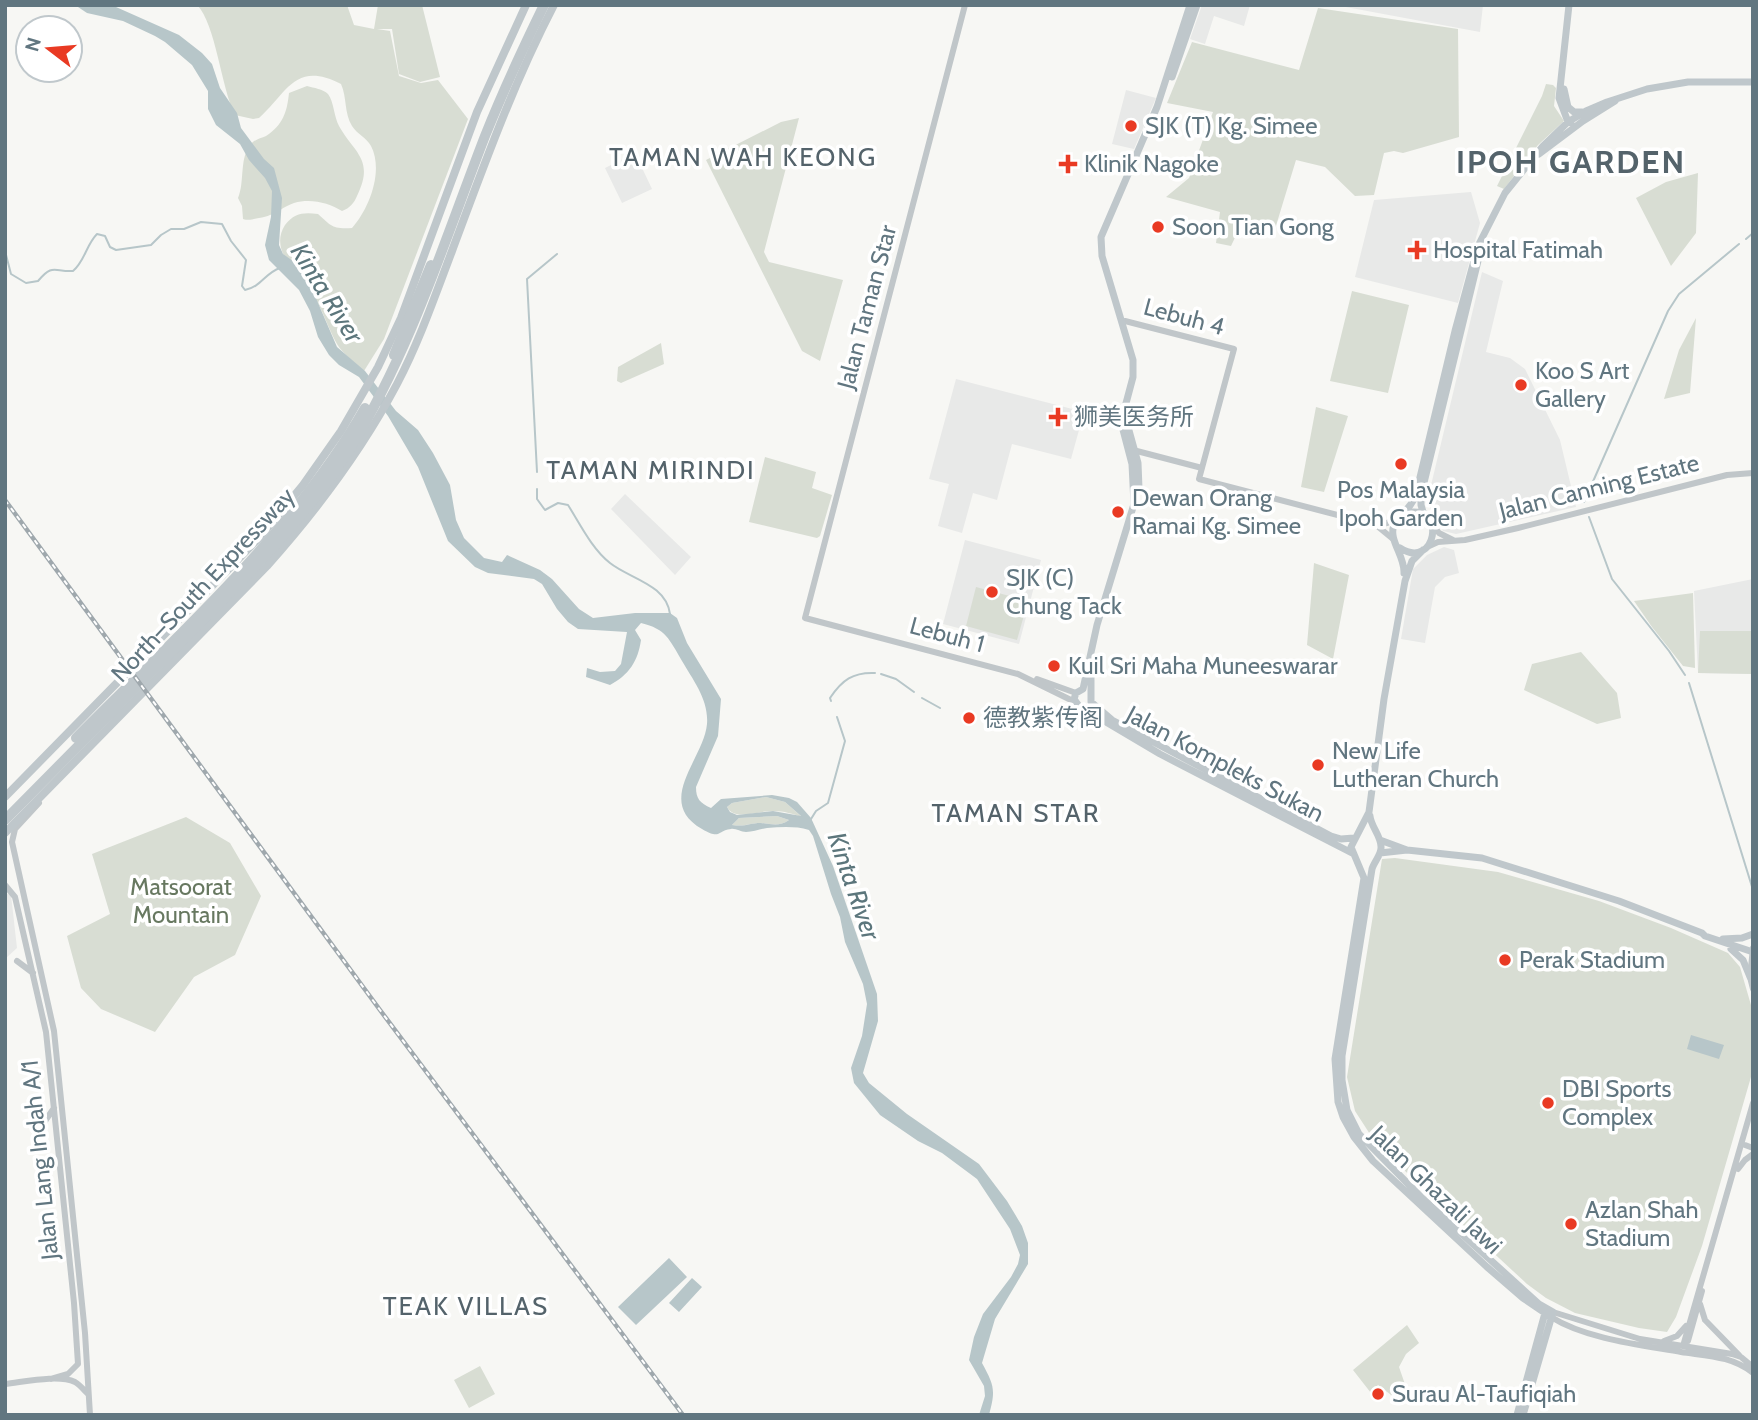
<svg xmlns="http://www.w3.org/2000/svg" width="1758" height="1420" font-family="Cabin,'Noto Sans SC',sans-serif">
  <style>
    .built { fill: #e8e9e8 }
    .green { fill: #d8ddd3 }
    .water { fill: #b7c6c9; fill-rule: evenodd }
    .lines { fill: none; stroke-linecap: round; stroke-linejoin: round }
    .stream { stroke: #b7c6c9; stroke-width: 2 }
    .tertiary { stroke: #c0c6c9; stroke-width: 6 }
    .secondary { stroke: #bfc7cb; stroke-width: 7 }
    .primary { stroke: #bfc7cb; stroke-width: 8 }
    .motorway { stroke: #bfc7cb; stroke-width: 10 }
    .rail-casing { stroke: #9fa8ad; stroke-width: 4.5 }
    .rail { stroke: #fff; stroke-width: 2; stroke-dasharray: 5; stroke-linecap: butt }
    .poi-dot { fill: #e93a23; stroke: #fff; stroke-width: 2.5 }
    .labels { text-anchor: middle; stroke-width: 7; stroke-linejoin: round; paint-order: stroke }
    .poi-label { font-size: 24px; fill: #617680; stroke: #fff; text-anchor: start }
    .street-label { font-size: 24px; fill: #617680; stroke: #fff }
    .park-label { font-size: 24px; fill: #677860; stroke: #fff }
    .neighbourhood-label { font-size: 26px; letter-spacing: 2px; fill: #54636b; stroke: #fff }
    .water-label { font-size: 26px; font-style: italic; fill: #5c767c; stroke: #fff }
    .district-label { font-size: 32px; font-weight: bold; letter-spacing: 2px; fill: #54636b; stroke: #fff }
  </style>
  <rect width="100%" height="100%" fill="#f7f7f4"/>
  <path class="built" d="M1202,5H1250L1244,26L1214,16L1205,44L1190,39Z
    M1335,5H1483L1480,32Z
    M1126,90L1156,98L1134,149L1112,144Z
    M635,153L652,189L622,203L605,168Z
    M1471,192L1480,223L1458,303L1355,277L1374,200Z
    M1482,272L1503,281L1486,352L1510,358L1525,369L1560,440L1576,507L1456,534L1443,531L1427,502Z
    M956,379L1084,412L1071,459L1012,444L997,500L973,493L962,533L938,526L949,484L929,479Z
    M625,494L691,557L675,575L611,509Z
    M965,540L1041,560L1019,644L943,624Z
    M1444,547L1454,550L1459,573L1445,577L1435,587L1425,643L1401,639L1413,569L1427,555Z
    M1753,579V674L1698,673L1694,591Z
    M5,893L11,895L17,948L5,959Z"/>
  <path class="green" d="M197,5H347L354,25L374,29L378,5H422L440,77L420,82L399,74L392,29H377L390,31L399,76L421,83L438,80L468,119L384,339L364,371C355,363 343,354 337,344C328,328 323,310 313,295C300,275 268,252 285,225C294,213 304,212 318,214C332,226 331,229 352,228C369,209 384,171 371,146C367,138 357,134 352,126C344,113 347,97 341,84C295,60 287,93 259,118L253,119L235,115C221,88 216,24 197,5Z
    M1318,8L1458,29L1459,137L1403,153L1394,151L1384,153L1374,195L1355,196L1325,167L1296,160L1275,229L1242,223L1231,246L1216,243L1220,212L1166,197L1189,178L1213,112L1167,103L1192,42L1299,70Z
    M1546,84L1553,85L1556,88L1554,106L1564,121L1538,145L1504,189L1497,186L1542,96Z
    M307,86C314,88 323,89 328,94C334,102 334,117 339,126C354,153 375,159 357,196C354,203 350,208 342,211C329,203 311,198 294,203C280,208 277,215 259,218C252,219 250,221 243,219L242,206L238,198C245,182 239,157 251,144C254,140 261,138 266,136C283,125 287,112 289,93Z
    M799,118L764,252L769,262L843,280L820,361L802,351L706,160L781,122Z
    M1698,173L1696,233L1671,266L1636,198L1666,182Z
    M1352,291L1409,305L1388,393L1330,381Z
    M1696,318L1690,393L1664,399L1679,350Z
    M661,343L664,364L621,383L617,381L618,367Z
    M1316,407L1348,416L1324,492L1301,487Z
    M765,457L816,472L812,488L832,495L820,536L817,538L749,522Z
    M1314,563L1349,575L1333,659L1307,645Z
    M976,587L1028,601L1017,640L966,626Z
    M1693,593L1695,668L1683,666L1652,627L1634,601Z
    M1700,631H1753V674L1698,673Z
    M1581,652L1617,693L1621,718L1597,724L1524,690L1532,664Z
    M766,797L785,802L802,817C793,814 784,811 774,811C759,810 735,822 727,807L732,803Z
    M777,816L789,820C779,827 772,824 761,823C750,823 744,827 732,825L739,818Z
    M186,817L230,843L261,896L235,955L194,977L155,1032L101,1009L81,988L67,936L110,914L92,854Z
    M1395,858L1498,872L1599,901L1671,928L1728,953L1740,967L1753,1012V1070L1702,1246L1676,1317L1667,1332L1639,1328L1575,1313L1546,1298L1527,1284L1377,1145L1355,1111L1347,1077L1382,859Z
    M1407,1325L1419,1343L1406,1354L1399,1367L1407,1390L1401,1392L1399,1401L1378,1385L1371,1393L1353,1370Z
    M480,1366L495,1394L469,1408L454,1380Z"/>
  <path class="water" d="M75,5L116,7L179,35L202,53L212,64L220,88L237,113L241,128L264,159L274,168L282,198L279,245L283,254L300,266L306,275L337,347L365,371L396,411L418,430L433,453L450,485L456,520L464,538L484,558L502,562L507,555L540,570L552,579L579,609L593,618L635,613H670L677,618L687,643L721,699L718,736L696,787C696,799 700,803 711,808L721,799L772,795L789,798L797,802L811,818L833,866L877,994L878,1021L863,1073L869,1083L907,1114L979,1164L1007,1201L1022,1226L1028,1243V1264L995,1319L982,1363C994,1385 996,1390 989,1415H979L985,1396L984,1386L969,1360L974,1337L983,1314L1011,1277L1018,1264L1020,1255L1010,1229L977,1179L942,1153L918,1141L880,1115L854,1083L851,1068L862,1036L867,1004L863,984L845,942L840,917L831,894L813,836L809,830C796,826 781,827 767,828C760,829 753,832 746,832C741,832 735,828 731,829C716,831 721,840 702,829C654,801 704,759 707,724C709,700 693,680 682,661C669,639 666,629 641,623L635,630L641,640C638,661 629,675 610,685L586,677L587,668L600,672L615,671L621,664L627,632L578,629L568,622L557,609L542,584L534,579L488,573L475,567L448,541L418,467L388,416L359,377L339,365L329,355L318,337L310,311L299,290L269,260L265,245L271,217L272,191L265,178L249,160L240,144L216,125L208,109V91L192,65L165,42L155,36L123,21L87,13ZM766,797L785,802L801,816L773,811L737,815L730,812L727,807L732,803ZM777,816L789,820C779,827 772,824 761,823C749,823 746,827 732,825L739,818Z
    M1691,1035L1724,1045L1719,1059L1687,1049Z
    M669,1258L687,1277L636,1325L618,1307Z
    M692,1278L702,1287L679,1312L669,1303Z"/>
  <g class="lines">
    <path class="stream" d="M5,236V244
      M1746,239L1753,233
      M5,251L11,274L26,283L38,281C53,263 54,272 73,271C85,261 86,245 97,234L105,236L110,247L116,250L151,245L161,235L171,229H184L201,222L222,224L231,241L246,260L242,286L245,290C261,287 265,273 280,268
      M537,472L527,279L557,254
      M537,489V499L545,510L558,503L568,505C580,524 592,549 610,563C630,579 666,584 670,614
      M1584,502L1668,311L1679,294L1739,244
      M1589,517L1612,579L1669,651L1685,675
      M881,674L896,679L914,692
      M1689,683L1753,890
      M922,698L940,708
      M831,701L830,698C842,680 853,672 875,673
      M811,819L816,811L828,803L845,741L837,717"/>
    <path class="tertiary" d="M965,5L805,618L1018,674L1075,702
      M1125,321L1234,349L1199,479L1376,525L1387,523L1399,517
      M1133,450L1202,468
      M1432,524L1439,533L1453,540
      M1376,525L1393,539
      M1427,547L1438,542L1465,540L1518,528L1727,475L1753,473
      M1037,679L1076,693
      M39,803L15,829L12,842L54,1031L85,1333L90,1415
      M5,885L15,897L46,1032L74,1303L78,1364L68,1374L51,1379
      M1753,948L1750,977L1753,989
      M17,961L33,973
      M43,1124L54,1108
      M1745,1145L1753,1148
      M1738,1169L1745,1160L1753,1154
      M1700,1304L1705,1320L1739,1355
      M1553,1312L1640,1339L1732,1354L1741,1357L1753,1367
      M1551,1317C1586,1339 1641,1345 1681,1352C1707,1356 1732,1356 1753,1373
      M1664,1341L1677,1336L1686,1326
      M1688,1341L1702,1291
      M1683,1346L1753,1103
      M5,1384C24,1382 58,1374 75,1382C80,1385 84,1390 88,1394"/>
    <path class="secondary" d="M1190,5L1157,107L1101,237L1102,256L1133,360V377L1121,422L1132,464L1134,504L1097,625L1083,689L1076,693L1074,699L1079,706L1160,754L1352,853
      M1569,5L1559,98L1568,122L1571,123
      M1172,77L1197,5
      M1564,89L1568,107L1574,112H1582
      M1539,154L1583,121L1615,101
      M1125,416L1138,463L1139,489
      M1424,515L1421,505V495L1478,261
      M1400,548C1436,571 1448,504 1406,513
      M1423,550L1412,561L1405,581L1384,699L1369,812L1351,847L1364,878L1335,1059L1338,1102L1343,1117L1354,1137L1373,1161L1487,1267L1523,1298L1551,1317
      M1404,573C1405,556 1388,540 1394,525C1398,513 1410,512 1416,494L1455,331L1478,246L1505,193L1543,146L1568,122L1586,111L1607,102L1647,89L1688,82H1753
      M1091,666V702L1112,720L1331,836L1341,839L1354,838
      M1370,816C1371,827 1382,837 1381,848C1381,855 1374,862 1372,869L1342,1056V1080L1347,1110L1359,1134L1421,1197L1539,1304L1553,1312L1523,1415
      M1380,840L1407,850
      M1380,853L1407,850L1482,858L1619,901L1702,933L1705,936L1753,952
      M1723,939L1742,938L1753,934
      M1731,949L1743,960L1750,977
      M1517,1415L1545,1313"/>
    <path class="primary" d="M5,797L261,536L303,485L341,431L378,367L401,318L477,112L526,5
      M5,833L267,566C317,510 362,450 397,384C419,342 435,296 452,251C483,168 513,84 554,5"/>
    <path class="motorway" d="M394,355L431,265
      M76,738C176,637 294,532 365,408
      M5,820C66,758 127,697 188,635C246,577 307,517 351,447C411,349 444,242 485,136C503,91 523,48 544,5"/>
    <defs>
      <path id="rail" d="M5,500L380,1010L683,1415"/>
    </defs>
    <use href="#rail" class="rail-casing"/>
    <use href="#rail" class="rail"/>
  </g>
  <g class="poi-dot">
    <circle cx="1131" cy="126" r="7"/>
    <path d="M1064.5 153.5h7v7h7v7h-7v7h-7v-7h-7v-7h7z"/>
    <circle cx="1158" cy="227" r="7"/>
    <path d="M1413.5 239.5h7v7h7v7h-7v7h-7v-7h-7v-7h7z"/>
    <circle cx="1521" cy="385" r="7"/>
    <path d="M1054.5 406.5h7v7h7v7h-7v7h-7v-7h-7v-7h7z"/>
    <circle cx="1401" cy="464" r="7"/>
    <circle cx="1118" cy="512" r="7"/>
    <circle cx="992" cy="592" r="7"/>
    <circle cx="1054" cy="666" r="7"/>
    <circle cx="969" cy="718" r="7"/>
    <circle cx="1318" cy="765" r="7"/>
    <circle cx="1505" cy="960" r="7"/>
    <circle cx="1548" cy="1103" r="7"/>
    <circle cx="1571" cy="1224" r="7"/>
    <circle cx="1378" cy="1394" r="7"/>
  </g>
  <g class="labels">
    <g class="poi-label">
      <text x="1145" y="134">SJK (T) Kg. Simee</text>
      <text x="1084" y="172">Klinik Nagoke</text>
      <text x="1172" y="235">Soon Tian Gong</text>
      <text x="1433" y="258">Hospital Fatimah</text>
      <text x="1535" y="379">Koo S Art<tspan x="1535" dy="28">Gallery</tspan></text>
      <text x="1074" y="425">狮美医务所</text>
      <text x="1401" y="498" text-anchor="middle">Pos Malaysia<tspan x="1401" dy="28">Ipoh Garden</tspan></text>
      <text x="1132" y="506">Dewan Orang<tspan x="1132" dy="28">Ramai Kg. Simee</tspan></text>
      <text x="1006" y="586">SJK (C)<tspan x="1006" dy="28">Chung Tack</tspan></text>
      <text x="1068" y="674">Kuil Sri Maha Muneeswarar</text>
      <text x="983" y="726">德教紫传阁</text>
      <text x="1332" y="759">New Life<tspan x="1332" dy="28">Lutheran Church</tspan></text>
      <text x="1519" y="968">Perak Stadium</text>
      <text x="1562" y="1097">DBI Sports<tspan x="1562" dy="28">Complex</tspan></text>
      <text x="1585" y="1218">Azlan Shah<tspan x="1585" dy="28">Stadium</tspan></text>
      <text x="1392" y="1402">Surau Al-Taufiqiah</text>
    </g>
    <g class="street-label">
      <text transform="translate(867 307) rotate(-75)" y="8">Jalan Taman Star</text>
      <text transform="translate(1184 317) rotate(15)" y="8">Lebuh 4</text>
      <text transform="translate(1599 487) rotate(-14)" y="8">Jalan Canning Estate</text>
      <text transform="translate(203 585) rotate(-47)" y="8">North–South Expressway</text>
      <text transform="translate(947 635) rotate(15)" y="8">Lebuh 1</text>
      <text transform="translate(1225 764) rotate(28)" y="8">Jalan Kompleks Sukan</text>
      <text transform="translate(40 1160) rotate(-96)" y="8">Jalan Lang Indah A/1</text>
      <text transform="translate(1436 1190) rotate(44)" y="8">Jalan Ghazali Jawi</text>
    </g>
    <g class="park-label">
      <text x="181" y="895">Matsoorat<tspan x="181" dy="28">Mountain</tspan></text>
    </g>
    <g class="neighbourhood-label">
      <text x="743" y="166">TAMAN WAH KEONG</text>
      <text x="651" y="479">TAMAN MIRINDI</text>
      <text x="1016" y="822">TAMAN STAR</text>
      <text x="466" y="1315">TEAK VILLAS</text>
    </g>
    <g class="water-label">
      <text transform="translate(327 293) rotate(58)" y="9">Kinta River</text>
      <text transform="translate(854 886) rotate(71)" y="9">Kinta River</text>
    </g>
    <g class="district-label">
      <text x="1571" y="173">IPOH GARDEN</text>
    </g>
  </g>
  <rect width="1758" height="1420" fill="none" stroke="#617680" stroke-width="14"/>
  <g transform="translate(49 49) rotate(286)"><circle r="33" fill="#ffffff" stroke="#c0c8cc" stroke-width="2"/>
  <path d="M0-5L12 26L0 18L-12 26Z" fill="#e93a23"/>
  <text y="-10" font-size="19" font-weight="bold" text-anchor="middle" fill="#617680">N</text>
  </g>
</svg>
